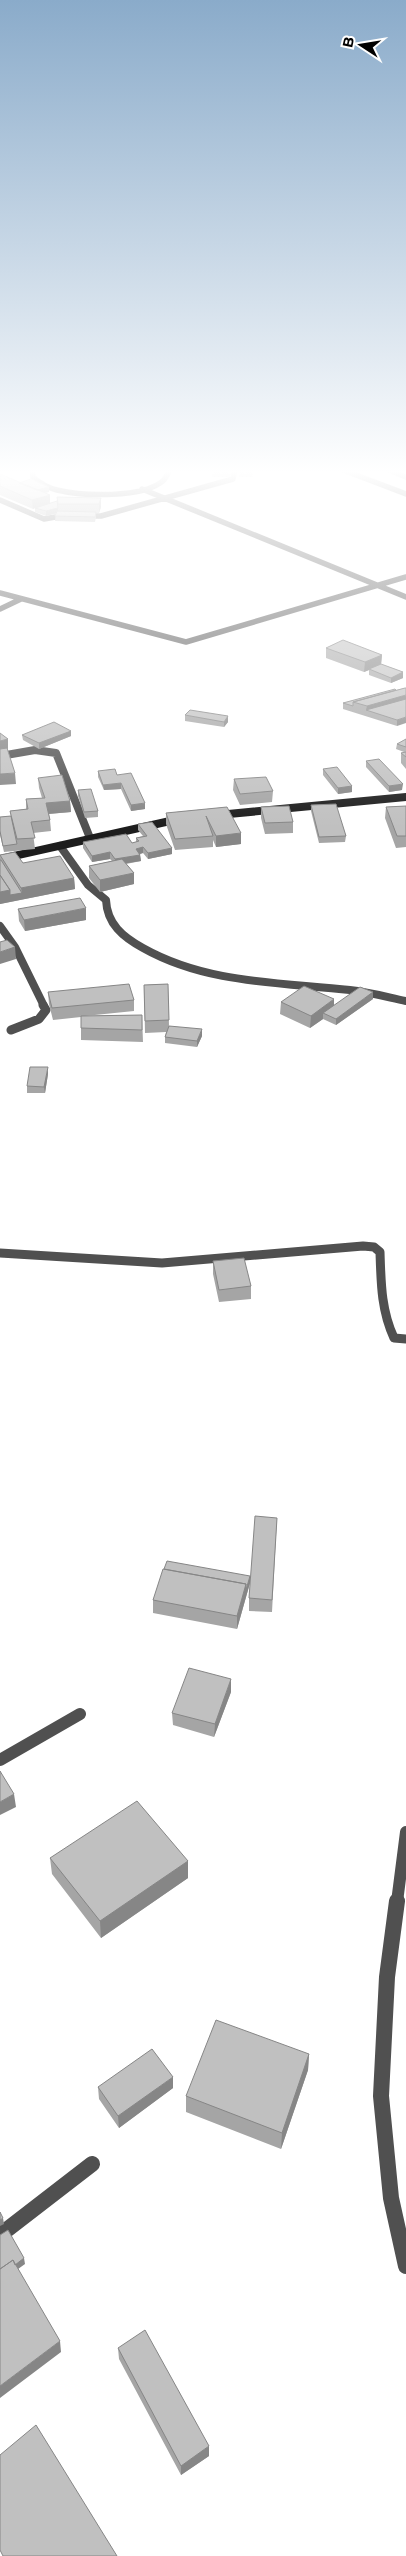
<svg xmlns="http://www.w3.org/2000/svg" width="406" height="2556" font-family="Montserrat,sans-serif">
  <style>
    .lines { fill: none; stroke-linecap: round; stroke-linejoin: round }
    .lane { stroke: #505050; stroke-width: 5.5 }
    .street-far3 { stroke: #505050; stroke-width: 8 }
    .street-far2 { stroke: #505050; stroke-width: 9 }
    .street-far1 { stroke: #505050; stroke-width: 12 }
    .street { stroke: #505050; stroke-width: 16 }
    .secondary { stroke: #1d1d1d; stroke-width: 8 }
    .wall { fill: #a5a5a5 }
    .shaded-wall { fill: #868686 }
    .building { fill: #c0c0c0; stroke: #868686 }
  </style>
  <rect width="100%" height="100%" fill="#fff"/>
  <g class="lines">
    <path class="lane" d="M32,470L33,477C40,483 48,488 57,490C82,496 143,499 164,480C166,477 168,473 170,470
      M343,470L406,494
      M389,470L406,477
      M142,489L406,597
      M0,500L44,519L67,515
      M84,516H101L233,479L235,470
      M0,593L186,642L406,577
      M0,609L21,599"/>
    <path class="street-far3" d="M0,756L35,750L56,753L90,838
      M60,846L88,885L106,900C107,924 123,937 143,948C207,984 279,982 350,990C369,992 387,997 406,1001
      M0,926L15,947L44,1006"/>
    <path class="street-far2" d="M11,1030L39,1019L46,1010L43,1005
      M0,1253L162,1263L363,1246L374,1247L380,1252C381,1282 381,1310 394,1338L406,1339"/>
    <path class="street-far1" d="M0,1760L80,1714
      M397,1902L406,1832"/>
    <path class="street" d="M397,1901L387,1977L381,2096L391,2198L406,2266
      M0,2235L92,2164"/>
    <path class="secondary" d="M218,815L406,797
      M0,859L179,819"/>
  </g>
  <path class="wall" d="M212,470H231L230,477H212Z
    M240,470H254L252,477H239Z
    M0,474L19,483L49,487V492L44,493L50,503L57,502V497L101,498V507L99,513H96V517L95,522L55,521L56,513L46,516L35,512V508L33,509L0,495Z
    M326,648L382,655L381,664L403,672V678L391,683L369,675V670L364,672L326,658Z
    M405,688L397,726L343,709V703Z
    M185,715L228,722L224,727L185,721Z
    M71,731V736L39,749L23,740L22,735Z
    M406,739V769L401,763V753L404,752L396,749L397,744Z
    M366,761L402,790L389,792L366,767Z
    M323,769L352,786V792L338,794L323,775Z
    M98,771L117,775L145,809L131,811L121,789L104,790L98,777Z
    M38,778L70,801L71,812L49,814L50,820L51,831L33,833L35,849L4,852L0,835V817L11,816L10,811L26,809V799L42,798L39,788Z
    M234,779L273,791L272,802L240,805L233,790Z
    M78,790L98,811V817L85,818L78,796Z
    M311,805L346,836L345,842L319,843L311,811Z
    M406,806V847L396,848L385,818L386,807Z
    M227,807L241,844L216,847L213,840V847L175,850L166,824V813Z
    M261,807L293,822V833L265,834L261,818Z
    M138,824L172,848V854L148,859L143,853L140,854L141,861L126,864L134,873V884L100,892L89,878V866L112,861L110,859L92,862L83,848V842L132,843L136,842V838L143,836L138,830Z
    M0,855L23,863L74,878L75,889L0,904Z
    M18,909L86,920L25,931L19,921Z
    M168,984L169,1026L202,1036L197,1047L165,1043V1037L166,1032L145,1033L144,985Z
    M48,992L134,1000V1011L85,1016L142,1015L143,1042L81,1040V1017L53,1020L49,1004Z
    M373,999L336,1025L323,1019L310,1028L280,1014L281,1002L334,1005Z
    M48,1074L45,1093H27V1086Z
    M213,1261L251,1286V1299L219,1302L213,1274Z
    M277,1518L272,1612L249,1611V1598Z
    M250,1576V1583L237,1629L153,1613V1600Z
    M231,1692L214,1737L173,1725L172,1713Z
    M50,1858L188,1861V1878L101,1938L52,1874Z
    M309,2054L308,2070L281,2149L186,2112V2096Z
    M98,2087L173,2088L119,2128L99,2099Z
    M118,2348L209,2456L181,2475L119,2359Z"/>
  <path class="shaded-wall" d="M49,487V492L35,495V491Z
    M50,495V504L35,508L33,509L32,500Z
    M101,498V507L99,513V504Z
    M58,508V513L46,516V511Z
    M382,655L381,665L369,669V670L364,672L365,662Z
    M403,672V678L391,683V678Z
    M406,695V705L366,710L367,706Z
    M228,716V722L224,727V722Z
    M406,717V723L397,726V720Z
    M71,731V736L39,749V743Z
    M8,739V750L0,752V741Z
    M15,773L16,784L0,785V774Z
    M121,783V789L104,790L103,785Z
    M403,784L402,790L389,792V786Z
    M352,786V792L338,794V788Z
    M70,801L71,812L47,814L46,803Z
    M145,803V809L131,811V805Z
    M241,833V844L216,847V836Z
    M143,847V853L136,855V849Z
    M172,848V854L148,859V853Z
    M110,852V859L92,862V856Z
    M140,855L141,861L115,865V859Z
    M134,873V884L100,892V880Z
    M74,878L75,889L0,904V892L10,890L22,893L21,888Z
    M86,908V920L25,931L24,920Z
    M15,947L16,959L0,964V952Z
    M373,992V999L336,1025V1019Z
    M334,999V1011L323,1013V1019L310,1028L311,1016Z
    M202,1029V1036L197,1047V1041Z
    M48,1067V1074L45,1093L44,1087Z
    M250,1576V1583L246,1597V1590Z
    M246,1584V1597L237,1629V1616Z
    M231,1679V1692L214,1737L215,1724Z
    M14,1794L16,1807L0,1815V1802Z
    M188,1861V1878L101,1938L100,1921Z
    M309,2054L308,2070L281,2149L282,2133Z
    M173,2077V2088L119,2128L118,2116Z
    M3,2218L4,2224L0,2226V2220Z
    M24,2258L25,2264L0,2282V2275Z
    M60,2341L61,2352L0,2398V2386Z
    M209,2446V2456L181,2475V2466Z"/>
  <path class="building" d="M240,470H253V473L239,472Z
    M0,474L50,495L32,500L0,486Z
    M31,479L49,487L37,490L19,483Z
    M57,497L101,498L99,504H58Z
    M57,501L58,508L46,511L35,508Z
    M57,511L96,512L95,517L55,516Z
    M343,640L382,655L365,662L326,648Z
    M381,664L403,672L391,678L369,669Z
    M405,688H406V695L367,706L353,702Z
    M395,689L396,690L353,702V706L343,703Z
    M406,699V717L397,720L366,710Z
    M190,710L228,716L224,722L185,715Z
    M54,722L71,731L39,743L22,735Z
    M0,733L8,739L0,741Z
    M406,739V747L397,744Z
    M7,748L15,773L0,774V749Z
    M406,752V757L401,753Z
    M379,759L403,784L389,786L366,761Z
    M337,767L352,786L338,788L323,769Z
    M115,769L117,775L131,773L145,803L131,805L121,783L103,785L98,771Z
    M62,775L70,801L46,803L50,820L31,822L35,838L17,839L10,811L28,809L26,799L45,798L38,778Z
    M266,777L273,791L240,794L234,779Z
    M91,789L98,811L84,812L78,790Z
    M336,804L346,836L319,837L311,805Z
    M289,806L293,822L265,823L261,807Z
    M406,806V836H397L386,807Z
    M227,807L241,833L216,836L206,816L213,836L175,839L166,813Z
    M11,816L17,844L3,846L0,831V817Z
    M152,822L172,848L148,853L143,847L136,849L140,855L115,859L110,852L92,856L83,842L126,834L132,843L139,841L136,838L147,836L138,824Z
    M15,852L23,863L60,856L74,878L21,888L0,855Z
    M122,859L134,873L100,880L89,866Z
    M0,860H1L22,893L10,895V890L0,875Z
    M0,875L10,890L0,892Z
    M80,898L86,908L24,920L18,909Z
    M7,940L15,947L0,952V942Z
    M129,984L134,1000L52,1008L48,992Z
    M168,984L169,1020L145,1021L144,985Z
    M304,986L334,999L311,1016L281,1002Z
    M360,987L373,992L336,1019L323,1013Z
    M142,1015V1030L81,1028V1016Z
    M169,1026L202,1029L197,1041L165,1037Z
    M30,1067H48L44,1087L27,1086Z
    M244,1258L251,1286L219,1290L213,1261Z
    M255,1516L277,1518L272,1600L249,1598Z
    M167,1561L250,1576L246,1590V1584L164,1569Z
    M163,1569L246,1584L237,1616L153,1600Z
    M189,1668L231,1679L215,1724L172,1713Z
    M0,1771L14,1794L0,1802Z
    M137,1801L188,1861L100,1921L50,1858Z
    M216,2020L309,2054L282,2133L186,2096Z
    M152,2049L173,2077L118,2116L98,2087Z
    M0,2212L3,2218L0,2220Z
    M8,2230L24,2258L15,2265L13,2260L0,2269V2235Z
    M13,2260L60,2341L0,2386V2269Z
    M145,2330L209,2446L181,2466L118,2348Z
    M36,2425L117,2556H3L0,2550V2455Z"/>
  <linearGradient id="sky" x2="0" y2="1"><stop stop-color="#8aabca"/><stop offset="0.57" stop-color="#fff"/><stop offset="1" stop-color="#fff" stop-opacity="0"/></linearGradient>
  <rect width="406" height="828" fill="url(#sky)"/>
  <g transform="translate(361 45) rotate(282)" stroke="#ffffff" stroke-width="4" paint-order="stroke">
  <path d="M0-4L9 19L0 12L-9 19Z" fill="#000000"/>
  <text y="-8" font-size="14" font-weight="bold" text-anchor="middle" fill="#000000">B</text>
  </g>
</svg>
